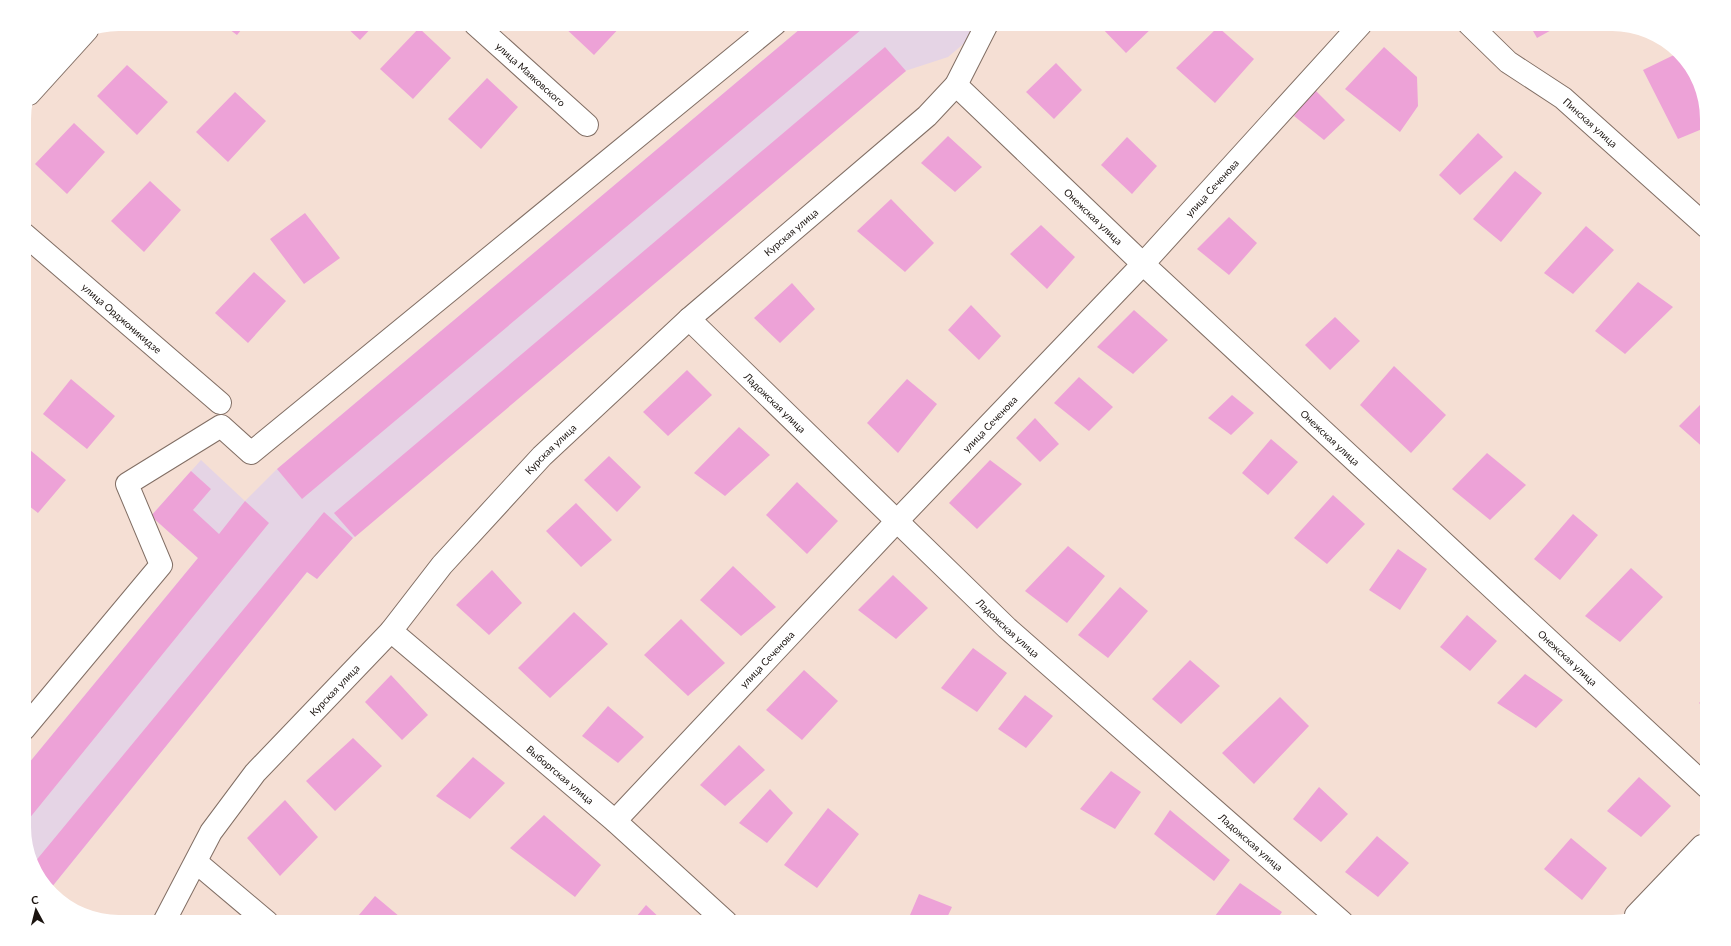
<svg xmlns="http://www.w3.org/2000/svg" width="1731" height="946" font-family="Lato,sans-serif">
  <style>
    .industrial { fill: #e5d4e5 }
    .building { fill: #eda2d7 }
    .lines { fill: none; stroke-linecap: round; stroke-linejoin: round }
    .minor-casing { stroke: #816e64; stroke-width: 24 }
    .minor { stroke: #fff; stroke-width: 22 }
    .labels { text-anchor: middle; stroke-width: 3.5; stroke-linejoin: round; paint-order: stroke }
    .street-label { font-size: 10px; fill: #1a130f; stroke: #fff }
  </style>
  <rect width="100%" height="100%" fill="#f5dfd4"/>
  <path class="industrial" d="M806,24H987L948,57L905,71L353,538L317,579L307,572L51,888L37,874L24,833V769L198,558L151,516L201,460L245,501L277,469Z"/>
  <path class="building" d="M222,24H246L237,35Z
    M343,24H375L360,40Z
    M563,24H623L594,55L562,25Z
    M806,24H868L302,499L277,469Z
    M1098,24H1156L1126,53Z
    M1529,24H1570V25L1555,28L1537,38Z
    M1218,27L1254,59L1215,103L1176,68Z
    M419,28L451,58L413,99L380,69Z
    M885,47L906,71L355,537L334,513Z
    M1384,47L1417,77L1418,106L1400,132L1345,89Z
    M1676,54L1694,72L1707,113V127L1678,139L1643,70Z
    M1056,63L1082,90L1054,119L1026,92Z
    M127,65L168,102L137,135L97,96Z
    M487,78L518,107L481,149L448,119Z
    M1315,90L1345,120L1324,140L1294,116Z
    M235,92L266,121L228,162L196,132Z
    M74,123L105,152L67,194L35,164Z
    M1478,133L1503,157L1460,195L1439,175Z
    M948,136L982,167L955,192L921,163Z
    M1127,137L1157,166L1132,194L1101,165Z
    M1515,171L1542,193L1501,242L1473,219Z
    M150,181L181,210L144,252L111,221Z
    M891,199L934,243L905,272L857,231Z
    M305,213L340,258L304,284L270,239Z
    M1229,217L1257,243L1229,275L1197,249Z
    M1041,225L1075,257L1047,289L1010,254Z
    M1586,226L1614,250L1573,294L1544,273Z
    M254,272L286,301L248,343L215,313Z
    M1638,282L1673,307L1625,354L1595,331Z
    M792,283L815,309L780,343L754,318Z
    M971,305L1001,336L979,360L948,330Z
    M1134,310L1168,340L1133,374L1097,347Z
    M1335,317L1360,341L1330,370L1305,345Z
    M1394,366L1446,415L1411,453L1360,405Z
    M687,370L712,395L668,436L643,412Z
    M1079,377L1113,407L1089,431L1054,403Z
    M71,379L115,416L87,449L43,414Z
    M907,379L937,404L898,453L867,423Z
    M1232,395L1254,413L1231,435L1208,418Z
    M1707,398V451L1679,426Z
    M1035,418L1059,444L1040,462L1016,438Z
    M739,427L770,455L725,496L694,473Z
    M1271,439L1298,462L1268,495L1242,473Z
    M24,445L66,480L38,513L24,502Z
    M1487,453L1526,485L1490,520L1452,489Z
    M609,456L641,487L617,512L584,480Z
    M990,460L1022,484L977,529L949,503Z
    M191,471L211,489L193,510L219,534L245,501L269,523L24,825V769L198,558L151,516Z
    M797,482L838,521L807,554L766,515Z
    M1333,495L1365,524L1327,564L1294,538Z
    M576,503L612,540L581,567L546,531Z
    M324,512L353,538L317,579L307,572L51,888L37,874L34,863Z
    M1573,514L1598,535L1560,580L1534,559Z
    M1068,546L1105,576L1067,623L1025,591Z
    M1398,549L1427,569L1400,610L1369,590Z
    M733,566L776,607L741,636L700,600Z
    M1631,568L1663,597L1620,642L1585,616Z
    M492,570L522,603L489,635L456,605Z
    M893,575L928,608L896,639L858,610Z
    M1120,587L1148,611L1108,658L1078,635Z
    M574,612L608,644L550,698L518,668Z
    M1467,615L1497,641L1470,671L1440,647Z
    M681,619L725,663L688,696L644,655Z
    M973,648L1007,673L977,712L941,688Z
    M1190,660L1220,686L1181,724L1152,699Z
    M804,670L838,701L802,740L766,710Z
    M1525,674L1563,700L1536,728L1497,703Z
    M391,675L428,715L402,740L365,702Z
    M1025,695L1053,716L1026,748L998,729Z
    M1707,695V710L1699,703Z
    M1280,697L1309,726L1254,784L1222,753Z
    M608,706L644,737L618,763L582,736Z
    M353,738L382,766L335,811L306,781Z
    M739,745L765,770L725,806L700,785Z
    M473,757L505,783L470,819L436,796Z
    M1111,771L1141,792L1115,829L1080,809Z
    M1639,777L1671,806L1641,837L1607,811Z
    M1319,787L1348,814L1321,842L1293,819Z
    M770,789L793,813L767,843L739,823Z
    M285,800L318,837L280,876L247,838Z
    M828,808L859,834L817,888L784,865Z
    M1170,810L1230,860L1214,881L1154,834Z
    M544,815L601,865L575,897L510,848Z
    M1377,836L1409,863L1378,897L1345,872Z
    M1571,838L1607,868L1582,900L1544,869Z
    M1240,883L1282,912L1275,922H1223L1215,916Z
    M919,894L952,907L945,922H907Z
    M375,896L406,922H353Z
    M646,905L664,922H632Z"/>
  <g class="lines">
    <defs>
      <g id="minor">
        <path id="s1" d="M475,24L587,125"/>
        <path id="s2" d="M1469,24L1508,62L1563,98L1707,227"/>
        <path id="s3" d="M956,85L1143,264L1707,787"/>
        <path d="M29,94L87,30"/>
        <path id="s4" d="M24,234L220,403"/>
        <path id="s5" d="M689,319L1007,628L1342,922"/>
        <path id="s6" d="M391,631L615,821L726,922"/>
        <path d="M24,729L161,565L127,484L221,426L251,453L775,24"/>
        <path id="s7" d="M615,821L896,522L1143,264L1361,24"/>
        <path d="M196,862L267,922"/>
        <path d="M1636,915L1702,846"/>
        <path id="s8" d="M164,922L211,832L255,773L391,631L442,565L542,456L689,319L927,116L956,85L987,24"/>
      </g>
    </defs>
    <use href="#minor" class="minor-casing"/>
    <use href="#minor" class="minor"/>
  </g>
  <g class="labels">
    <g class="street-label">
      <text dy="4" stroke="none"><textPath href="#s1" startOffset="75">улица Маяковского</textPath></text>
      <text dy="4" stroke="none"><textPath href="#s2" startOffset="157">Пинская улица</textPath></text>
      <text dy="4" stroke="none"><textPath href="#s7" startOffset="870">улица Сеченова</textPath></text>
      <text dy="4" stroke="none"><textPath href="#s3" startOffset="190">Онежская улица</textPath></text>
      <text dy="4" stroke="none"><textPath href="#s8" startOffset="938">Курская улица</textPath></text>
      <text dy="4" stroke="none"><textPath href="#s4" startOffset="129">улица Орджоникидзе</textPath></text>
      <text dy="4" stroke="none"><textPath href="#s5" startOffset="120">Ладожская улица</textPath></text>
      <text dy="4" stroke="none"><textPath href="#s7" startOffset="546">улица Сеченова</textPath></text>
      <text dy="4" stroke="none"><textPath href="#s3" startOffset="514">Онежская улица</textPath></text>
      <text dy="4" stroke="none"><textPath href="#s8" startOffset="614">Курская улица</textPath></text>
      <text dy="4" stroke="none"><textPath href="#s5" startOffset="444">Ладожская улица</textPath></text>
      <text dy="4" stroke="none"><textPath href="#s3" startOffset="838">Онежская улица</textPath></text>
      <text dy="4" stroke="none"><textPath href="#s7" startOffset="222">улица Сеченова</textPath></text>
      <text dy="4" stroke="none"><textPath href="#s8" startOffset="290">Курская улица</textPath></text>
      <text dy="4" stroke="none"><textPath href="#s6" startOffset="222">Выборгская улица</textPath></text>
      <text dy="4" stroke="none"><textPath href="#s5" startOffset="768">Ладожская улица</textPath></text>
    </g>
  </g>
  <path d="M0 0H1731V946H0ZM119 31H1612A88 88 0 0 1 1700 119V827A88 88 0 0 1 1612 915H119A88 88 0 0 1 31 827V119A88 88 0 0 1 119 31Z" fill="#fff" fill-rule="evenodd"/>
  <g transform="translate(36 910) rotate(353)" stroke="#ffffff" stroke-width="3" paint-order="stroke">
  <path d="M0-3L7 15L0 10L-7 15Z" fill="#1a130f"/>
  <text y="-6" font-size="11" font-weight="bold" text-anchor="middle" fill="#1a130f">С</text>
  </g>
</svg>
